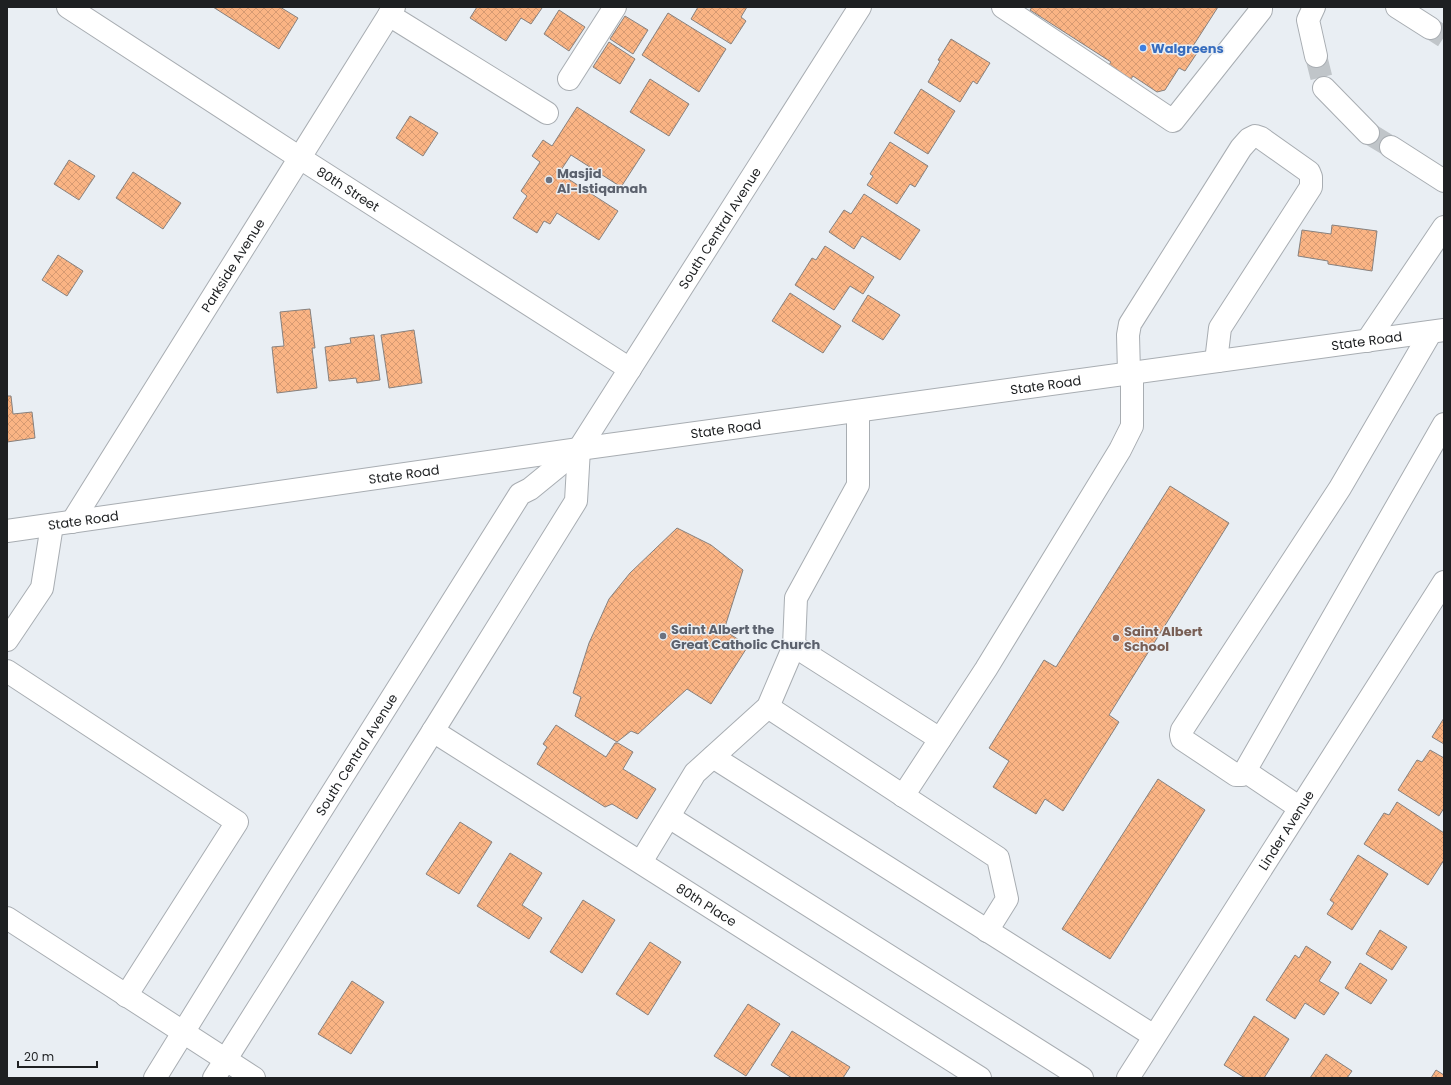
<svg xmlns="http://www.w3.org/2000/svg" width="1451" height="1085" font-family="Poppins,sans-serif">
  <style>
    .building { fill: url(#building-cross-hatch); stroke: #87817e }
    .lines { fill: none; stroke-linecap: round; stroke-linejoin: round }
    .minor-tunnel { stroke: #c0c5c9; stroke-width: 22; stroke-dasharray: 22 11; stroke-linecap: butt }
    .minor-casing { stroke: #a8adb2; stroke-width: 24 }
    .minor { stroke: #fff; stroke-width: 22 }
    .shop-dot { fill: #3f7fe0; stroke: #e9eef3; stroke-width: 1.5 }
    .worship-dot { fill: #6b7280; stroke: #e9eef3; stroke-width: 1.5 }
    .education-dot { fill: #8d6e63; stroke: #e9eef3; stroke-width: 1.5 }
    .labels { text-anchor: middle; stroke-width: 3; stroke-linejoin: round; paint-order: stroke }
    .shop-label { font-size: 13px; font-weight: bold; fill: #366cbe; stroke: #e9eef3; text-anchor: start }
    .worship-label { font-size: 13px; font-weight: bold; fill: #5b616d; stroke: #e9eef3; text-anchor: start }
    .street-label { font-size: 13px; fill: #1e2022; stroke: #e9eef3 }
    .education-label { font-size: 13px; font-weight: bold; fill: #785e54; stroke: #e9eef3; text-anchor: start }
  </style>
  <defs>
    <pattern id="building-cross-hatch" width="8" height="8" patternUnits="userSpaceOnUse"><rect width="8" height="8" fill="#fab484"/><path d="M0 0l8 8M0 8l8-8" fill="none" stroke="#d69a72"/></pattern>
  </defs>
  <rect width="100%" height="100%" fill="#e9eef3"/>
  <path class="building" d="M213,7H280L298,18L279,49Z
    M477,7H541L542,8L531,24L521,18L506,41L470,18Z
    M698,7H747L741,17L746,21L731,44L691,19Z
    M1032,7H1218L1193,46L1199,50L1185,71L1179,68L1165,90L1157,92L1133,76L1129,82L1107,68L1111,62L1030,10Z
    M559,10L585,27L569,51L544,34Z
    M668,13L726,49L699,92L642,55Z
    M625,16L648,30L633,54L610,39Z
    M951,39L990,63L977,84L973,81L960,102L928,82L940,61L938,60Z
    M609,42L635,59L620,84L593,67Z
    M650,79L689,104L669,136L630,112Z
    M921,89L955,111L928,154L894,133Z
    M577,107L645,150L621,187L571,155L559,173L618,211L599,240L557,213L550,224L544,221L537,233L513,218L527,196L521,191L540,162L532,156L543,140L552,146Z
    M410,116L438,133L423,156L396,138Z
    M890,142L928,166L915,187L910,184L897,204L867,185L873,176L870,174Z
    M69,160L95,176L79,200L54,184Z
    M133,172L181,203L163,229L116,198Z
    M864,194L920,230L900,260L862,236L854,249L829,232L844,210L851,214Z
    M1332,225L1377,231L1372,271L1328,264V261L1298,256L1302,230L1331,234Z
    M825,246L874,277L863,294L850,286L834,310L795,285L812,258L816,260Z
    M58,255L83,271L67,296L42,280Z
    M790,293L841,326L823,353L772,321Z
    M868,295L900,315L883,340L852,321Z
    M310,309L315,348H312L317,388L277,393L272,347L284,346L280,312Z
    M414,330L422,383L389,388L381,335Z
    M374,335L380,380L357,383L356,378L329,381L325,347L351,343L350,338Z
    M7,396H11L13,414L32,412L35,438L7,442Z
    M1170,486L1229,523L1109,715L1119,722L1063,811L1045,799L1036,814L993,787L1009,761L989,748L1044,660L1056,667Z
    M677,528L711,545L743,570L724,630L748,646L711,704L687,689L638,734L631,731L617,742L575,716L581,697L573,693L589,643L609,599L630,573Z
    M1444,718V744L1432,737Z
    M556,725L606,757L615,743H618L633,752L623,769L656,789L637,819L612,804L605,807L537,764L547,747L543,744Z
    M1430,750L1444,758V808L1439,816L1398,790L1417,760L1422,762Z
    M1158,779L1205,810L1110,959L1062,929Z
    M1397,802L1444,833V860L1428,885L1364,844L1384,813L1389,815Z
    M460,822L492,842L459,894L426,874Z
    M510,853L542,873L522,905L542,918L529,939L477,906Z
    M1358,855L1388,874L1352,930L1327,914L1334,903L1330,900Z
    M583,900L615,920L582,973L550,952Z
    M1380,930L1407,947L1392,970L1366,954Z
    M650,942L681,962L648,1015L616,994Z
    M1306,946L1331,962L1319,981L1339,993L1324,1015L1305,1003L1295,1019L1266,1000L1295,955L1299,958Z
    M1360,963L1387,980L1371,1004L1345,988Z
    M352,981L384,1002L351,1054L318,1034Z
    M748,1004L780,1024L746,1076L714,1056Z
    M1254,1016L1289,1039L1264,1078H1245L1224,1065Z
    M792,1031L850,1067L843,1078H792L771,1065Z
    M1326,1054L1352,1071L1347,1078H1310Z
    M1436,1070L1444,1075V1078H1431Z"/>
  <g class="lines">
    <path class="minor-tunnel" d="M1430,28L1444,37
      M1316,56L1324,88
      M1368,133L1391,147"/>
    <defs>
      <g id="minor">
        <path id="s1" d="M68,7L300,158L630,369"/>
        <path d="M1003,7L1173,121L1261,10V7"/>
        <path d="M1314,7L1308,20L1316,56"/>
        <path d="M1397,7L1430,28"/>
        <path d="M389,15L547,113"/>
        <path d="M569,79L615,7"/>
        <path d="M1324,88L1368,133"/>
        <path d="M1391,147L1444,181"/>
        <path d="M1431,332L1340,488L1182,730L1181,735L1182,739L1236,775H1242L1245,771L1444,424"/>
        <path d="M1367,341L1444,227"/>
        <path d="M1129,373L1128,335L1130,324L1241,148L1249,139L1255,136L1261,138L1309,172L1311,177V187L1220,328L1217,353L1218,361"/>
        <path d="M858,411V485L796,598L794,646L940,739"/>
        <path id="s2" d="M72,522L394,7"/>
        <path id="s3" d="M7,531L579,449L1444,330"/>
        <path d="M7,640L42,588L52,525"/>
        <path d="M7,671L237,822L126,996"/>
        <path d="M768,707L998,858L1007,899L987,931"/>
        <path id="s4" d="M433,731L980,1078"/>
        <path d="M713,757L1154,1036"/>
        <path d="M1245,771L1300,808"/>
        <path d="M903,796L986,669L1120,450L1132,426V373"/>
        <path d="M669,817L1082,1078"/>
        <path d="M641,862L695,773L768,707L794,646"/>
        <path d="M7,918L254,1078"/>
        <path id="s5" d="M155,1078L278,879L520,494L530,489L579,449L860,7"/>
        <path d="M214,1078L433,731L576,501L579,449"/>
        <path id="s6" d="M1128,1078L1444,582"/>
      </g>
    </defs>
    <use href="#minor" class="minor-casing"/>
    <use href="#minor" class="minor"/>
  </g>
  <circle class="shop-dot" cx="1143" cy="48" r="4"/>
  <g class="worship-dot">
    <circle cx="549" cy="180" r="4"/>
    <circle cx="663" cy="636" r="4"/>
  </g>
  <circle class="education-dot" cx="1116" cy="638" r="4"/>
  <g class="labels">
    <g class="shop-label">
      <text x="1151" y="53">Walgreens</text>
    </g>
    <g class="worship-label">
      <text x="557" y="178">Masjid<tspan x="557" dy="15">Al-Istiqamah</tspan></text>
      <text x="671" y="634">Saint Albert the<tspan x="671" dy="15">Great Catholic Church</tspan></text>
    </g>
    <g class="street-label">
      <text dy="5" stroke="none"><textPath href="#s1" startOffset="334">80th Street</textPath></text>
      <text dy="5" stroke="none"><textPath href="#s5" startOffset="1025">South Central Avenue</textPath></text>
      <text dy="5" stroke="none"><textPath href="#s2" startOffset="303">Parkside Avenue</textPath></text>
      <text dy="5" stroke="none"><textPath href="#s3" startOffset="1373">State Road</textPath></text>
      <text dy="5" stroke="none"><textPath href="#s3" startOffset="1049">State Road</textPath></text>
      <text dy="5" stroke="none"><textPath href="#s3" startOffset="726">State Road</textPath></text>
      <text dy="5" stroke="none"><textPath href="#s3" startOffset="401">State Road</textPath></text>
      <text dy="5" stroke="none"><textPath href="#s3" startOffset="77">State Road</textPath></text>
      <text dy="5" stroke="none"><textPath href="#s5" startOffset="381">South Central Avenue</textPath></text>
      <text dy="5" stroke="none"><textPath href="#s6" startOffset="294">Linder Avenue</textPath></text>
      <text dy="5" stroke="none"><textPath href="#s4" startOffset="324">80th Place</textPath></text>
    </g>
    <g class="education-label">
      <text x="1124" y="636">Saint Albert<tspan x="1124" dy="15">School</tspan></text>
    </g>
  </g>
  <rect width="1451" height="1085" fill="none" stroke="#1e2022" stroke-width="16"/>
  <path d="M18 1061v6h79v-6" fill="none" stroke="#1e2022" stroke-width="2"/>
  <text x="24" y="1061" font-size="12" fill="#1e2022" stroke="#e9eef3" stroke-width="3" paint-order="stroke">20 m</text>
</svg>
